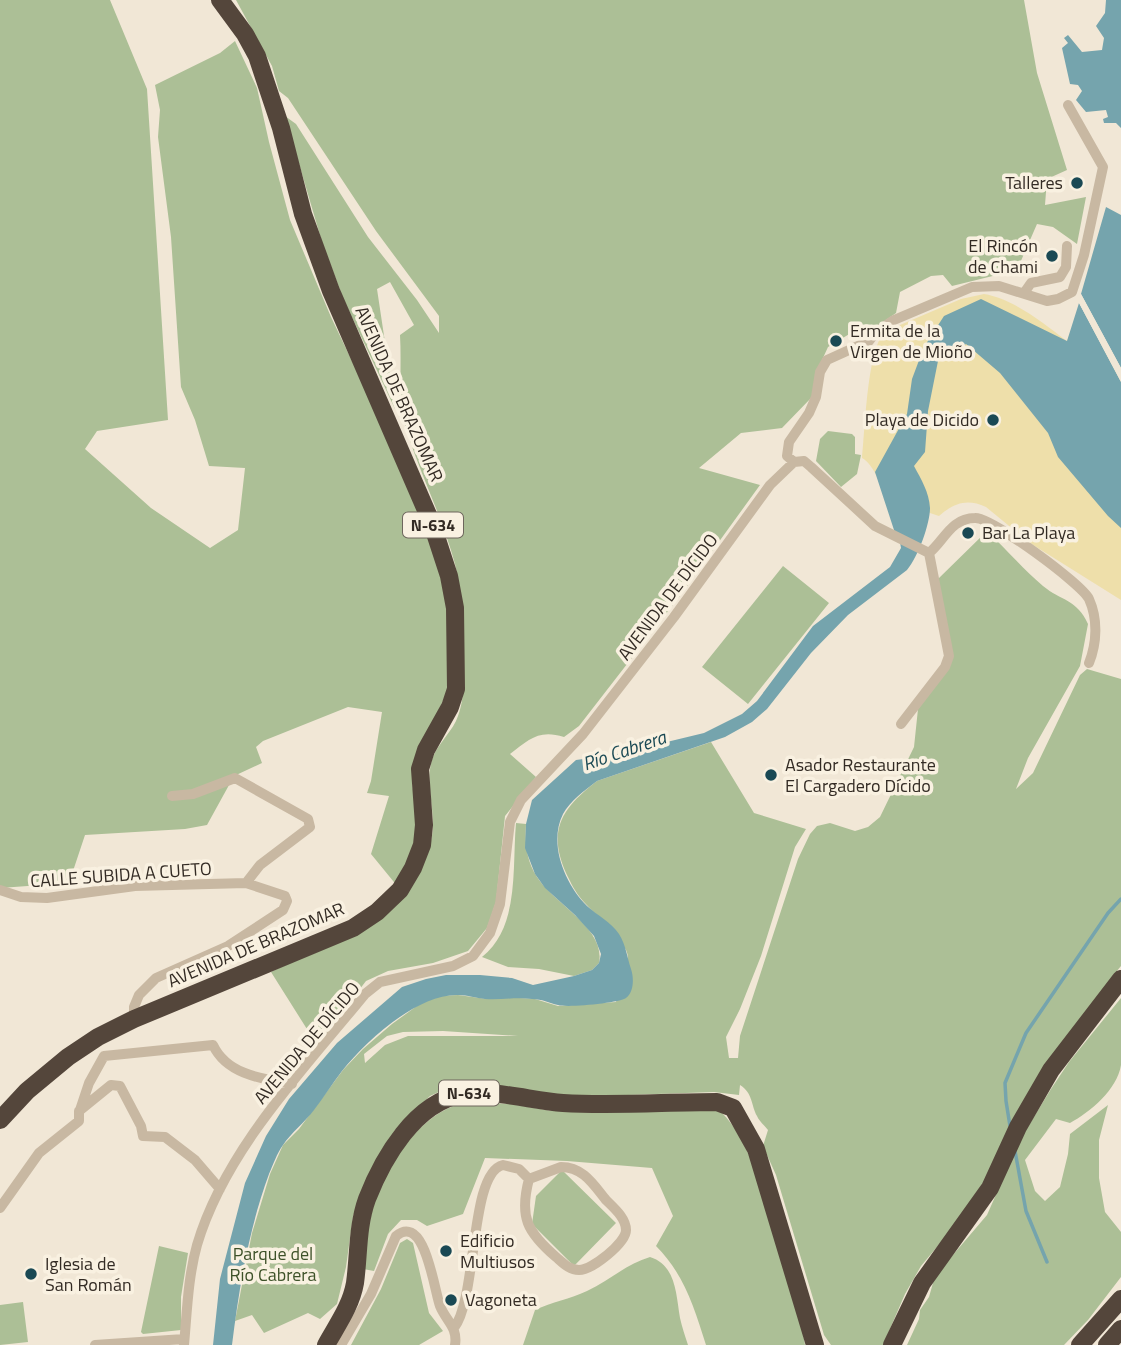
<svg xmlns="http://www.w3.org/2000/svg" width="1121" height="1345" font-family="'Titillium Web',sans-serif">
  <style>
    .green { fill: #acbf96; fill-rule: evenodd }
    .sand { fill: #eedfaa }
    .water { fill: #75a4ad }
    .pier { fill: #f1e7d6 }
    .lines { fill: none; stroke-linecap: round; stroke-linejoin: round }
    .stream { stroke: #75a4ad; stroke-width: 3.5 }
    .street { stroke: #c8b8a2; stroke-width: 10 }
    .highway { stroke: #54463b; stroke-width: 18 }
    .poi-dot { fill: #1a4954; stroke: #f9f1e1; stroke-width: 2.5 }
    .labels { text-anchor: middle; stroke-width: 7; stroke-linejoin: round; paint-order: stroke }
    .shield { fill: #f9f1e1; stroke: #6e665d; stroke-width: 2 }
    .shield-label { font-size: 16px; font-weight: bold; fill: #332b24 }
    .poi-label { font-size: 18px; fill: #332b24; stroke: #f9f1e1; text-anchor: start }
    .street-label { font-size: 18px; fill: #332b24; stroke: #f9f1e1 }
    .park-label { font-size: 18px; fill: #3d5128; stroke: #f9f1e1 }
    .water-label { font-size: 19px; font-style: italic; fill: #1a4954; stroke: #f9f1e1 }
  </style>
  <rect width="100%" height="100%" fill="#f1e7d6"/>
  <path class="green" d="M0,0H110L147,89L168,420L97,431L85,449L151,508L210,548L238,530L245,468L209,466L195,420L181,387L171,237L158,137L160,110L155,85L220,53L235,41L257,88L269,142L290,220L331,317L421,506L442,571L451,620L452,680L414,767L412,783L418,824L416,846L398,887L371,854L389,796L367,793L371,781L382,712L348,707L263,741L256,747L262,763L234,776L207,825L185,829L85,835L69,883L0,888Z
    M236,0H1024L1037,73L1067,170L1047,179L1045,205L1086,197L1077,244L1053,227L1037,224L1017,270L952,286L943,275L931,276L900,292L896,313L869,332L851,333L828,347L817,371L812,397L782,428L741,433L699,468L760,485L679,597L579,726L564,737C538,729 529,740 510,754L536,777L505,816L496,902L487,928L468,951L433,963L388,971L366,981L317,1045L271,972C330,943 394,933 422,866C425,858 430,849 431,841C438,814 423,783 433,757C439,742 453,731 458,716C466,695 463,670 462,648C461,620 462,591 455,564C443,519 422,478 408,435C397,404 402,367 400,335L414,325L390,282L377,289L395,409L343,298L322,242L285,116L296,124L368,237L417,300L439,333V316L376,231L288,98L279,91L272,66Z
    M828,431L852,434L855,437V454L861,455L857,474L841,487L816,461L820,439Z
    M987,531C1006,549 1023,569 1043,586C1061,601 1077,599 1088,624L1080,666L1028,758L1016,789L1033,773L1080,675L1087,669L1121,679V966L1111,978L981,1186L956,1224L921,1266L905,1294L883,1345H831L824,1335L776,1175L763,1146L768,1130C765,1126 759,1121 757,1116C751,1105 753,1093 740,1085L739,1095L714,1092L571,1097L456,1084L430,1096L395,1130L372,1172L353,1216L346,1267L337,1304L320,1319L308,1313L264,1333L252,1315L235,1321L252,1233L270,1174L283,1145L299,1129L343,1070L363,1049L392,1024L421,1003L438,996L458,995L487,999L503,997L535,999L558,1006L616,1002C620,987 633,964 626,950C616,930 596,916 583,901C575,892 571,883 566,873C547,830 562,808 597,781L711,742L754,813L806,829L795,847L761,956L740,1009L726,1037L729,1058H738L740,1036L798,859L810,834L817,826L830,823L855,831L868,827L880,817L914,747L918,709L949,666L938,579ZM443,1031L518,1036H408L385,1045L365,1063L364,1054L387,1036L403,1032Z
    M783,566L829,603L748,704L702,667Z
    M516,823L526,824C525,843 526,860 537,877C554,904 606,928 599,963L592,970L574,976L539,969L508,967L482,957C520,927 512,867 516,823Z
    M1121,998C1121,1019 1121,1044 1121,1065C1117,1090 1090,1112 1070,1123L1056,1119L1025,1160L1035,1191L1045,1201L1060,1187L1068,1154L1070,1134L1108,1105L1099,1140V1178L1105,1212L1121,1232V1277L1088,1320L1064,1345H907L919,1319L920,1310L929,1297L935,1276L987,1215L1021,1138L1051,1089L1069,1062Z
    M472,1102L511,1104L552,1111L718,1109C751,1139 762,1192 774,1233C783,1264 793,1296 802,1327L805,1345H706C694,1307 684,1274 656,1246L673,1216L652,1168L567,1161L485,1158L463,1214L427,1226L417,1220H401L388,1234L374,1271L363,1269C366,1245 368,1219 377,1195C392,1156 428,1105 472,1102Z
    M562,1170L616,1223L574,1266L532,1224L536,1196Z
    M407,1239L413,1243L429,1313L443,1331L419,1345H351L381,1289L400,1243Z
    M159,1246L188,1253L181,1297V1330L143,1334L141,1332Z
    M650,1257C676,1265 676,1294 680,1318C682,1327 685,1336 688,1345H523L535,1310C552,1302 570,1299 587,1291C609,1281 626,1264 650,1257Z
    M23,1302L28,1342L0,1345V1305Z"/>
  <path class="sand" d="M984,294C1014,299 1043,323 1067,341L1080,306L1121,382V600L1030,543L986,507C967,498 954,503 939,516L924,511L895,533C893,515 878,466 862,458C865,433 867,344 886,331L961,299Z"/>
  <path class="water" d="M1106,0H1121V128L1116,123H1104L1103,119L1108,117L1106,110L1086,112L1076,100L1082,91L1078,85L1070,84L1062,48L1068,43L1064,38L1068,35L1082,52L1102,50L1104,38L1096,26L1105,13Z
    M1106,207L1121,215V368L1081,294Z
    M981,299L1067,341L1079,303L1121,382V528L1108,516L1058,457L1048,433L1000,373L966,344L938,361L928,411L925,452L914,466C921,479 929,492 930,508C930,524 918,557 907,570L848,615L811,653L767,709L752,722L725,737L597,781C585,790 570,801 563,814C548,844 565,884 587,906C598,916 611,922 619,934C626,945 627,957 631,969C634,978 634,992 626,998C619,1003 567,1008 558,1005C549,1003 542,999 532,999C516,997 501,1000 485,999C476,998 467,995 459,995C418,993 366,1041 342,1071C332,1084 324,1097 314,1110C305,1122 291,1133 283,1145C277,1153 273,1165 269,1174C249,1228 239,1288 232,1345H213L220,1279L245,1183L266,1136L289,1099L337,1043L402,987L426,979L446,975H480L512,978L533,985L574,976L592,970L599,963L601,954L594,936L575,915L545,888L535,874L525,848L526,824L532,800L576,760L613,755L704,733L742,714L757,701L813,626L890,567L901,548L899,536L895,533L875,472L907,414L912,379L924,347L944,316Z"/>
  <path class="pier" d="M1081,294L1121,368V371H1119L1121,382L1079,303Z"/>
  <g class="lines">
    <path class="stream" d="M1010,1126L1006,1101L1005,1083L1026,1033L1108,913L1121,899
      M1015,1151L1026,1211L1047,1262"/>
    <path class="street" d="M1024,293L1031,283L1060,277L1066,267L1067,246
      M929,553L875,526L811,467L804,461L794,462L787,456L789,442L809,413L816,397L820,372L827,360L869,341L875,333L894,320L972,287L999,286L1047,301L1058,299L1072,292L1084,255L1103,167L1068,105
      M929,553C944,541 951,518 975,518C991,517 1082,584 1089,599C1098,619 1097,643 1089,663
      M901,724L945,667L949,656L929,553
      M172,796L193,794L235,778L308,819L310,827L260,865L246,883
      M0,890L21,897L47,898L135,886L246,883L285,896L287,901L283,910L228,946L156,978L139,995L134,1007V1019
      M80,1110L89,1083L104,1056L213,1045C227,1075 263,1079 292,1084
      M561,1167C583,1167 593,1184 606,1200C614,1208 626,1218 626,1230C626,1243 592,1270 579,1270C569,1270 563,1263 556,1257C527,1232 519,1217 529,1179Z
      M0,1208L39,1153L79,1121V1111L111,1085L120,1086L141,1126L143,1136L165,1137L195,1160L220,1189
      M454,1328C478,1297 469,1173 503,1165L519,1169L529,1179
      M95,1345L184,1339
      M184,1345C187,1312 188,1277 197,1245C225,1150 304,1069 365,994L380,982L453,966L473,956L490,933L500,904L510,822L521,800L583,734L674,617L770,485L794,462
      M341,1345L371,1294L396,1236C425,1212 434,1290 440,1306C446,1321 458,1327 455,1345"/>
    <path class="highway" d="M0,1120L27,1091L68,1057L98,1037L134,1019L353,928L377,912L400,890L413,868L422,845L424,825L420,769L426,750L450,707L456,689L455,608L449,576L432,524L331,291L303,214L281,128L257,56L245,34L220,0
      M326,1345C337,1325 351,1306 355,1283C359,1254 357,1227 367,1199C383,1158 415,1102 463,1094C493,1089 533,1101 563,1103C614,1106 666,1102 717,1102L733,1108L756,1149L815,1345
      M892,1345L922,1283L990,1188L1018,1127L1051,1070L1121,979
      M1080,1345L1121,1299
      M1107,1345L1121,1329"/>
  </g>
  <g class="poi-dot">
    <circle cx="1077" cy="183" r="7"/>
    <circle cx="1052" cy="256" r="7"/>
    <circle cx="836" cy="341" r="7"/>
    <circle cx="993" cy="420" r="7"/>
    <circle cx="968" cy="533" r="7"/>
    <circle cx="771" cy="775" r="7"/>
    <circle cx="446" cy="1251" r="7"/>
    <circle cx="31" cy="1274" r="7"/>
    <circle cx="451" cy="1300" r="7"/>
  </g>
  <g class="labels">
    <g class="shield">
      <rect x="403" y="512.5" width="60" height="25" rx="5"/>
      <rect x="439" y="1080.5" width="60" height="25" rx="5"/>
    </g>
    <g class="shield-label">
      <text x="433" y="531">N-634</text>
      <text x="469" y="1099">N-634</text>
    </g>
    <g class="poi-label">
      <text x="1063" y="189" text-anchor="end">Talleres</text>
      <text x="1038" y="252" text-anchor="end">El Rincón<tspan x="1038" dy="21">de Chami</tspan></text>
      <text x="850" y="337">Ermita de la<tspan x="850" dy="21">Virgen de Mioño</tspan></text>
      <text x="979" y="426" text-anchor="end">Playa de Dicido</text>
      <text x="982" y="539">Bar La Playa</text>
      <text x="785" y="771">Asador Restaurante<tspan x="785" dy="21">El Cargadero Dícido</tspan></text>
      <text x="460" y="1247">Edificio<tspan x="460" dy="21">Multiusos</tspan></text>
      <text x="45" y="1270">Iglesia de<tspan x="45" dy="21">San Román</tspan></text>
      <text x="465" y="1306">Vagoneta</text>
    </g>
    <g class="street-label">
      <text transform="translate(399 394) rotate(66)" y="6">AVENIDA DE BRAZOMAR</text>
      <text transform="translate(668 597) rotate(-53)" y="6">AVENIDA DE DÍCIDO</text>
      <text transform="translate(121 875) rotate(-4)" y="6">CALLE SUBIDA A CUETO</text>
      <text transform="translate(256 945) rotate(-23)" y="6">AVENIDA DE BRAZOMAR</text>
      <text transform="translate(307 1043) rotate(-50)" y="6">AVENIDA DE DÍCIDO</text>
    </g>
    <g class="park-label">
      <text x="273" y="1260">Parque del<tspan x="273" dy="21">Río Cabrera</tspan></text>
    </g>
    <g class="water-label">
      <text transform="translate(624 750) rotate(-19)" y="7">Río Cabrera</text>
    </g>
  </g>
</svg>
